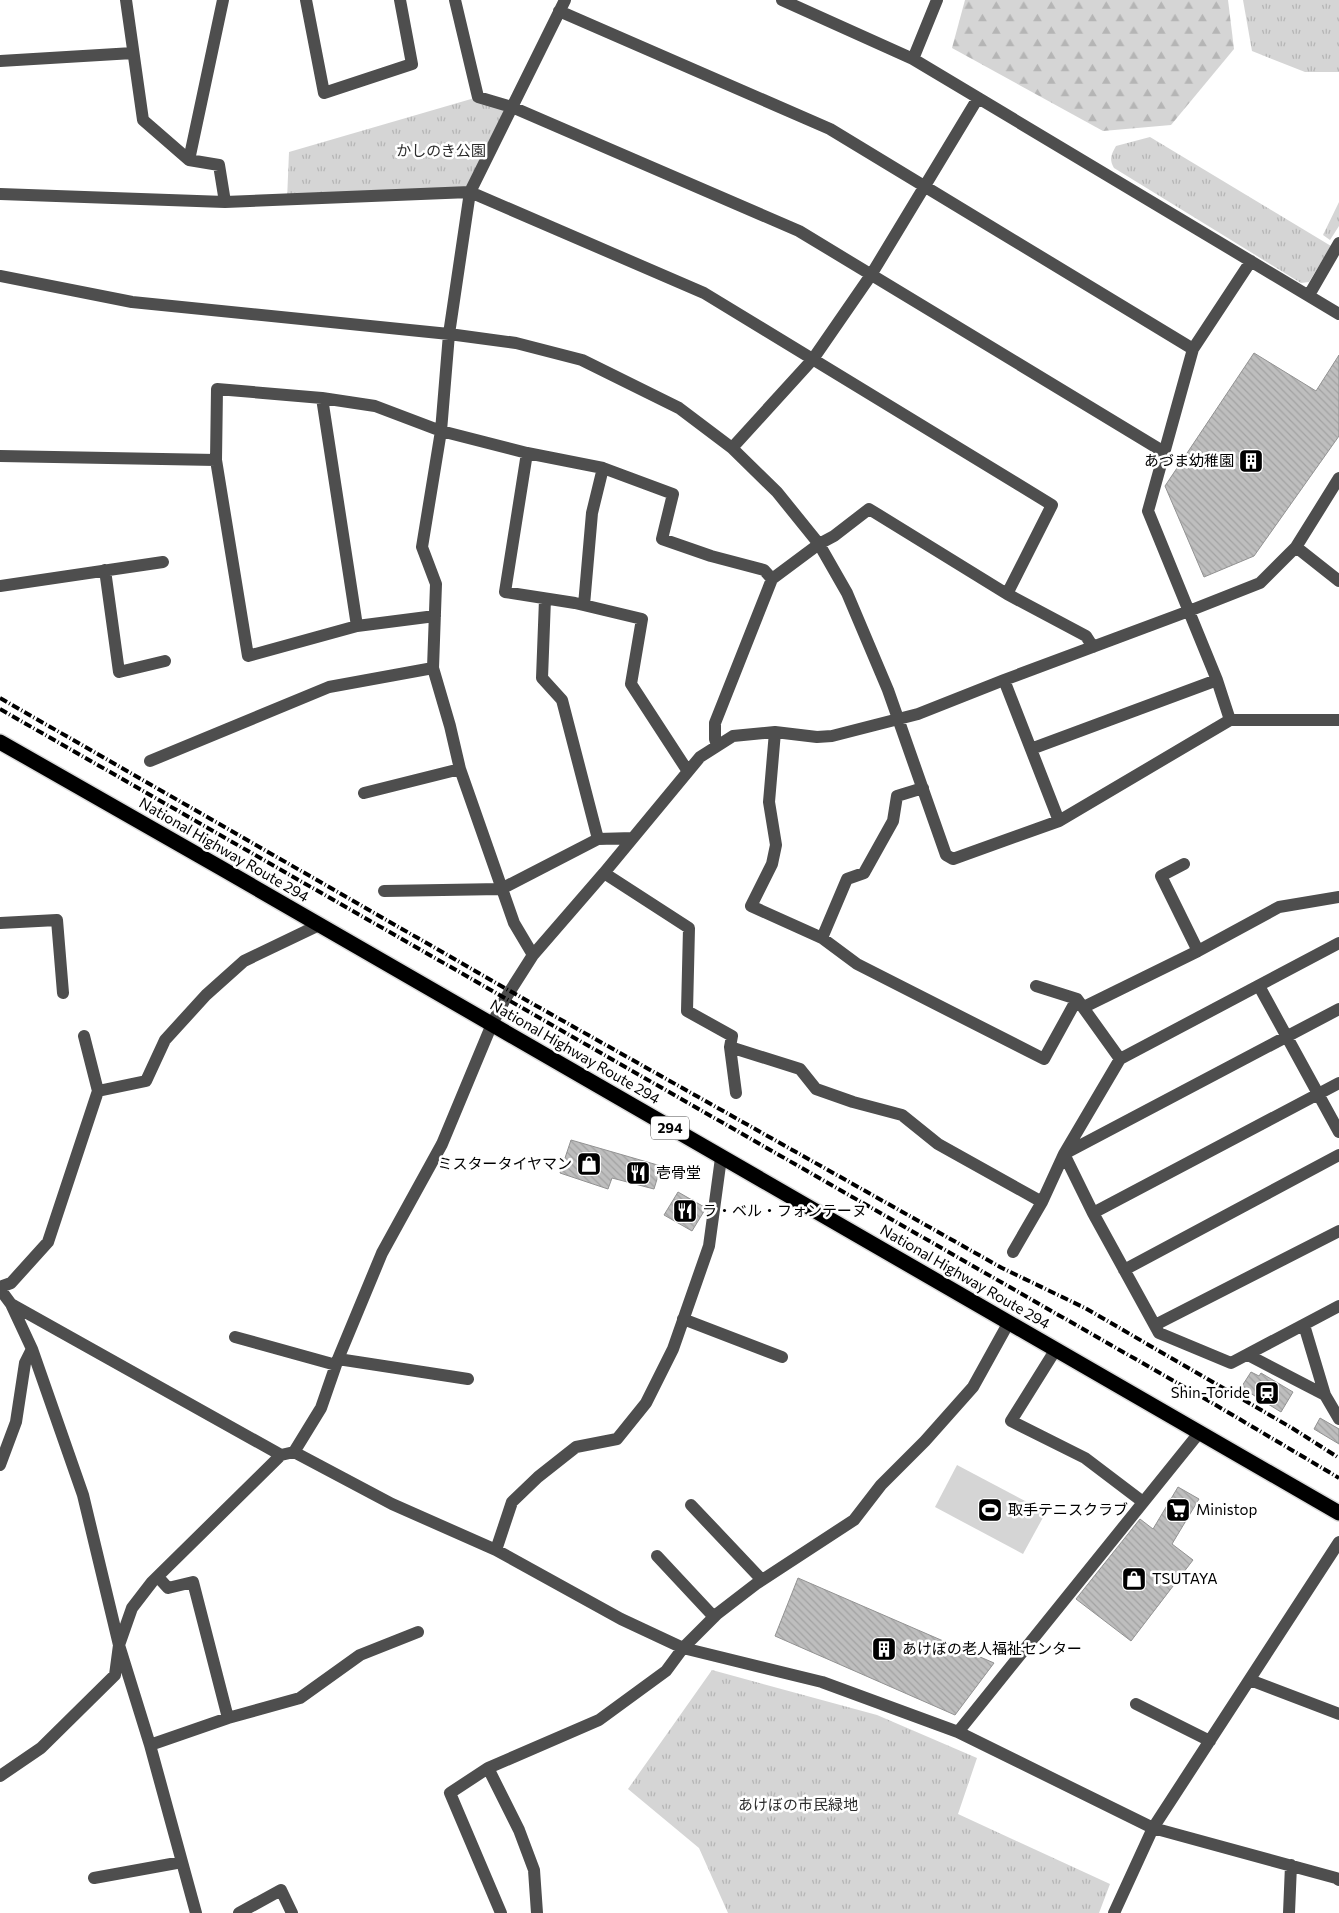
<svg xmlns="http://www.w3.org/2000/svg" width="1339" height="1913" font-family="Commissioner,'Noto Sans JP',sans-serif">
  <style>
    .grass { fill: url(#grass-tufts) }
    .forest { fill: url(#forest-firs) }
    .garden { fill: #d5d5d5 }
    .building { fill: url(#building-back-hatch); stroke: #929292 }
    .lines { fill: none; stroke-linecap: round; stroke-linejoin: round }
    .highway-casing { stroke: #dbdbdb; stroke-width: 18 }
    .minor { stroke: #4e4e4e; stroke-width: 12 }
    .highway { stroke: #000; stroke-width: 15 }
    .rail { stroke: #000; stroke-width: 4; stroke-dasharray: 8 2.5 1 2.5; stroke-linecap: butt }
    .labels { text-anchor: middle; stroke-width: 5; stroke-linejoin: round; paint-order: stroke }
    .shield { fill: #fff; stroke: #4c4c4c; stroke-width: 1 }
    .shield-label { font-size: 14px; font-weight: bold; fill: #000 }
    .park-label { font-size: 15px; fill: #2c2c2c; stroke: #fff }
    .poi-label { font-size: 15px; fill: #000; stroke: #fff; text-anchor: start }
    .street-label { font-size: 15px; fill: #000; stroke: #fff }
  </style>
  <defs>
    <pattern id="grass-tufts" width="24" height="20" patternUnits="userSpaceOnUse" patternTransform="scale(1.25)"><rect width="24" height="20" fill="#d5d5d5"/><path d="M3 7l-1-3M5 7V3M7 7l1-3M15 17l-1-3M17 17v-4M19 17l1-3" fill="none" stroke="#b5b5b5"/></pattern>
    <pattern id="forest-firs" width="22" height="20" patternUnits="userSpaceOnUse" patternTransform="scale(1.25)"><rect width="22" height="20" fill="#d5d5d5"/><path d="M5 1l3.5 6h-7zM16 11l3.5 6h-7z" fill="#b5b5b5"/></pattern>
    <pattern id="building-back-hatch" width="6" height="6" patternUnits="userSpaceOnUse" patternTransform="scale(1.25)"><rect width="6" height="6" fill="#bebebe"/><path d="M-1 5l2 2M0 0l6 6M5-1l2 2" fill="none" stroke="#a2a2a2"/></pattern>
  </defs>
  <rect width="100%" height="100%" fill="#fff"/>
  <path class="grass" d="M1243,0H1339V72H1305L1252,51Z
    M478,97L512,107L470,192L287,200L289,152Z
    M1150,137L1331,246L1309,282L1301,283L1114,168C1109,159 1111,155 1116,146Z
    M1339,202V226L1330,240L1323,235Z
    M712,1670L877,1715L977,1758L958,1814L1110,1884L1099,1913H728L699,1848L628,1789Z"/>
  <path class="forest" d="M965,0H1228L1234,49L1171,125L1103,131L952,48Z"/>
  <path class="garden" d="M957,1465L1046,1512L1023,1554L935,1507Z"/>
  <path class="building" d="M1254,353L1316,391L1339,355V436L1254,556L1204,577L1165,486Z
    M571,1140L661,1166L654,1189L612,1178L608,1189L560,1173Z
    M678,1192L706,1208L692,1231L664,1215Z
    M1251,1372L1259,1376L1261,1373L1293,1392L1281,1412L1250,1393L1251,1391L1242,1386Z
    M1320,1418L1339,1429V1444L1314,1429Z
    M1178,1487L1199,1499L1172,1544L1193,1560L1131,1641L1076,1599L1140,1519L1153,1529Z
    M798,1578L994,1663L955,1715L775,1636Z"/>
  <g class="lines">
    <defs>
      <path id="highway" d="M0,742L221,868L1339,1513"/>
    </defs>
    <use href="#highway" class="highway-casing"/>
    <path class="minor" d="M126,0L143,120L189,160L219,165L225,202
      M306,0L324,93L412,64L400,0
      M455,0L478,97L512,107L799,231L1164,452
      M782,0L913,59L1339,314
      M559,11L830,129L1193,349
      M913,59L937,0
      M0,61L133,53
      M189,160L223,0
      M0,194L225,202L470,192L704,293L1052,505L1007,594
      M0,276L132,302L449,334L516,343L582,360L679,408L732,448L777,492L819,544L847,593L888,690L946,855L953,859L1059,821
      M1309,295L1339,243
      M322,398L357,626
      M732,448L813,359L871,275L978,98
      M527,453L603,468L592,513L584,605
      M0,456L216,460L248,656L357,626L435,616
      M216,460L217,389L322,398L375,406L441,431L527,453L505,592L575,603L642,619L631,684L687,770
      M603,468L673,494L662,539L711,556L764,570L772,579
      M1296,547L1339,581
      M105,570L119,672L165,661
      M0,586L163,562
      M545,599L542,678L562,700L598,839L633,838
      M1004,680L1059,821L1230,720L1217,680L1148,511L1193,349L1251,261
      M1230,720H1339
      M775,732L769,802L776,845L772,864L751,906L822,938L857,964L1044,1059L1077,999
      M717,745L715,739V723L772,579L819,544L834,536L869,509L1007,594L1086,636L1093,647
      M1031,749L1217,680
      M150,761L329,687L433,668
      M364,793L460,769
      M1184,864L1161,876L1198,951L1279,907L1339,897
      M604,873L689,928L687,1011L732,1036L730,1047L736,1093
      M384,891L501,889L598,839
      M0,923L57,920L63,993
      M822,938L847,879L864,873L893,821L897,796L923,788
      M533,955L514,923L460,769L450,726L433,668L436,584L422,547L441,431L449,334L470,192L565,0
      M1036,986L1077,999L1120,1059L1064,1154L1093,1213L1159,1333L1231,1363L1339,1306
      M1259,986L1339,1132
      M1084,1007L1198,951
      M84,1036L98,1091
      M730,1047L800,1069L816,1089L853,1102L902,1115L938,1144L1042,1202
      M1120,1059L1339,943
      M1093,1213L1339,1083
      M1013,1252L1042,1202L1064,1154L1339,1009
      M1124,1270L1339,1155
      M0,1287L11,1283L48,1242L98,1091L146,1081L165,1040L206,995L244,961L319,925
      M0,1289L11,1304L32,1349L83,1495L119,1645L150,1745L196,1913
      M11,1304L281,1455
      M683,1319L782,1357
      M1155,1325L1339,1231
      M1304,1325L1325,1395
      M235,1337L336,1365
      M1056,1349L1011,1421L1085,1458L1143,1502
      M1248,1355L1325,1395L1339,1419
      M338,1359L468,1379
      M1199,1433L958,1732L1153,1828L1339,1542
      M294,1452L392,1504L496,1550L621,1619L683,1648L717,1614L756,1584L854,1520L881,1485L925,1441L973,1387L1009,1322
      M0,1465L16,1422L25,1363L32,1349
      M691,1505L762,1580
      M496,1550L512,1502L538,1477L576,1447L617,1439L646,1403L673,1349L709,1246L721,1158
      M657,1556L714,1617
      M1250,1680L1339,1714
      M1136,1704L1210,1741
      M228,1718L300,1698L360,1655L418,1632
      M150,1745L228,1718L193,1582L168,1588L158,1577
      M488,1768L450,1793L501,1913
      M0,1776L41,1748L115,1675L119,1645L132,1608L152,1582L281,1455L294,1452L321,1408L338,1359L382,1253L442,1144L492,1024L505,999L533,955L604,873L700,757L733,736L775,732L817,737L832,736L918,714L1004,680L1189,611L1260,583L1296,547L1339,478
      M94,1878L182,1862
      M239,1913L281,1890L292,1913
      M537,1913L534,1870L519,1830L488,1768L599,1720L666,1671L683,1648L822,1682L958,1732
      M1114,1913L1153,1828L1336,1878L1339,1880
      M1289,1913L1291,1865"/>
    <use href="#highway" class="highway"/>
    <path class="rail" d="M0,698L510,991L1002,1268L1085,1308L1292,1428L1339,1458
      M0,709L1214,1404L1339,1478"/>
  </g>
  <defs>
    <symbol id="building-square" viewBox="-11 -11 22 22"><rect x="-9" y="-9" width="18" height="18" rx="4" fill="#000" stroke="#fff"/><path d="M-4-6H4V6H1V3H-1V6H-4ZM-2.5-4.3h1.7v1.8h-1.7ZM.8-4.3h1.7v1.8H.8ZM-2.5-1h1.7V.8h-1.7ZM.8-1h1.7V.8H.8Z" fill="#fff"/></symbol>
    <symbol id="shop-square" viewBox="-11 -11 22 22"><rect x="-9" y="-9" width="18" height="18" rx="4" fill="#000" stroke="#fff"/><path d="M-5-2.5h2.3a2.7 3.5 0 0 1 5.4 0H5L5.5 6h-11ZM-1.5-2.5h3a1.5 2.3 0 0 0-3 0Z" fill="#fff"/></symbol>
    <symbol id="restaurant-square" viewBox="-11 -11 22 22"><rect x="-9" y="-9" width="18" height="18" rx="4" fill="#000" stroke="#fff"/><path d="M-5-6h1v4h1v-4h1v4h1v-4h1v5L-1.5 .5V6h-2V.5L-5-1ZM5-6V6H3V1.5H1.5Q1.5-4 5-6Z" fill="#fff"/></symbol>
    <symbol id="station-square" viewBox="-11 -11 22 22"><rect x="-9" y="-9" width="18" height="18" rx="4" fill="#000" stroke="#fff"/><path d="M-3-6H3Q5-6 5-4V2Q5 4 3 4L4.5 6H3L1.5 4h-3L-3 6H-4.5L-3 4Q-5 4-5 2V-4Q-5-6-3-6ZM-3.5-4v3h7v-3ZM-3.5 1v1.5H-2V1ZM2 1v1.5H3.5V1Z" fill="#fff"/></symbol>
    <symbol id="stadium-square" viewBox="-11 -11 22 22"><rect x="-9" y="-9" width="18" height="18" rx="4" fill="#000" stroke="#fff"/><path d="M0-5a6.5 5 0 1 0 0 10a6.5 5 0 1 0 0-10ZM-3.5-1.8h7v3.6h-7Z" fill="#fff"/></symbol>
    <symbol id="supermarket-square" viewBox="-11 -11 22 22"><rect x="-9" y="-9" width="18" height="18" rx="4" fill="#000" stroke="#fff"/><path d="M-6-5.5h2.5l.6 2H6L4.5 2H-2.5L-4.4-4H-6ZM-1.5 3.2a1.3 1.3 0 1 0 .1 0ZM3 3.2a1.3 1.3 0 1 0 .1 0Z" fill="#fff"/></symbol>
  </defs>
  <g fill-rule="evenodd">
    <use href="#building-square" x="1237" y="447" width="28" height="28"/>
    <use href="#shop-square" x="575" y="1150" width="28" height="28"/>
    <use href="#restaurant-square" x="624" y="1159" width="28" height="28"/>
    <use href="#restaurant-square" x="671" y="1197" width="28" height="28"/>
    <use href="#station-square" x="1253" y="1379" width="28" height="28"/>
    <use href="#stadium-square" x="976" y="1496" width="28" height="28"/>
    <use href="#supermarket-square" x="1164" y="1496" width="28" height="28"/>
    <use href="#shop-square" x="1120" y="1565" width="28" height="28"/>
    <use href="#building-square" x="870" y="1635" width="28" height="28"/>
  </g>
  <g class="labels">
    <rect class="shield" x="651" y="1116.5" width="38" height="23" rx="4"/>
    <g class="shield-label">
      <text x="670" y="1133">294</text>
    </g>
    <g class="park-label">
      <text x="441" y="156">かしのき公園</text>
      <text x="798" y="1810">あけぼの市民緑地</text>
    </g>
    <g class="poi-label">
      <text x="1234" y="466" text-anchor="end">あづま幼稚園</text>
      <text x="572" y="1169" text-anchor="end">ミスタータイヤマン</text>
      <text x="656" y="1178">壱骨堂</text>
      <text x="702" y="1216">ラ・ベル・フォンテーヌ</text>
      <text x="1250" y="1398" text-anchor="end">Shin-Toride</text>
      <text x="1008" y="1515">取手テニスクラブ</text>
      <text x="1196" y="1515">Ministop</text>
      <text x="1152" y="1584">TSUTAYA</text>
      <text x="902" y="1654">あけぼの老人福祉センター</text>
    </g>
    <g class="street-label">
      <text transform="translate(224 850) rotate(30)" y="5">National Highway Route 294</text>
      <text transform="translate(575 1052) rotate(30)" y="5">National Highway Route 294</text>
      <text transform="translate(965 1277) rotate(30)" y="5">National Highway Route 294</text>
    </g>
  </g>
</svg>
